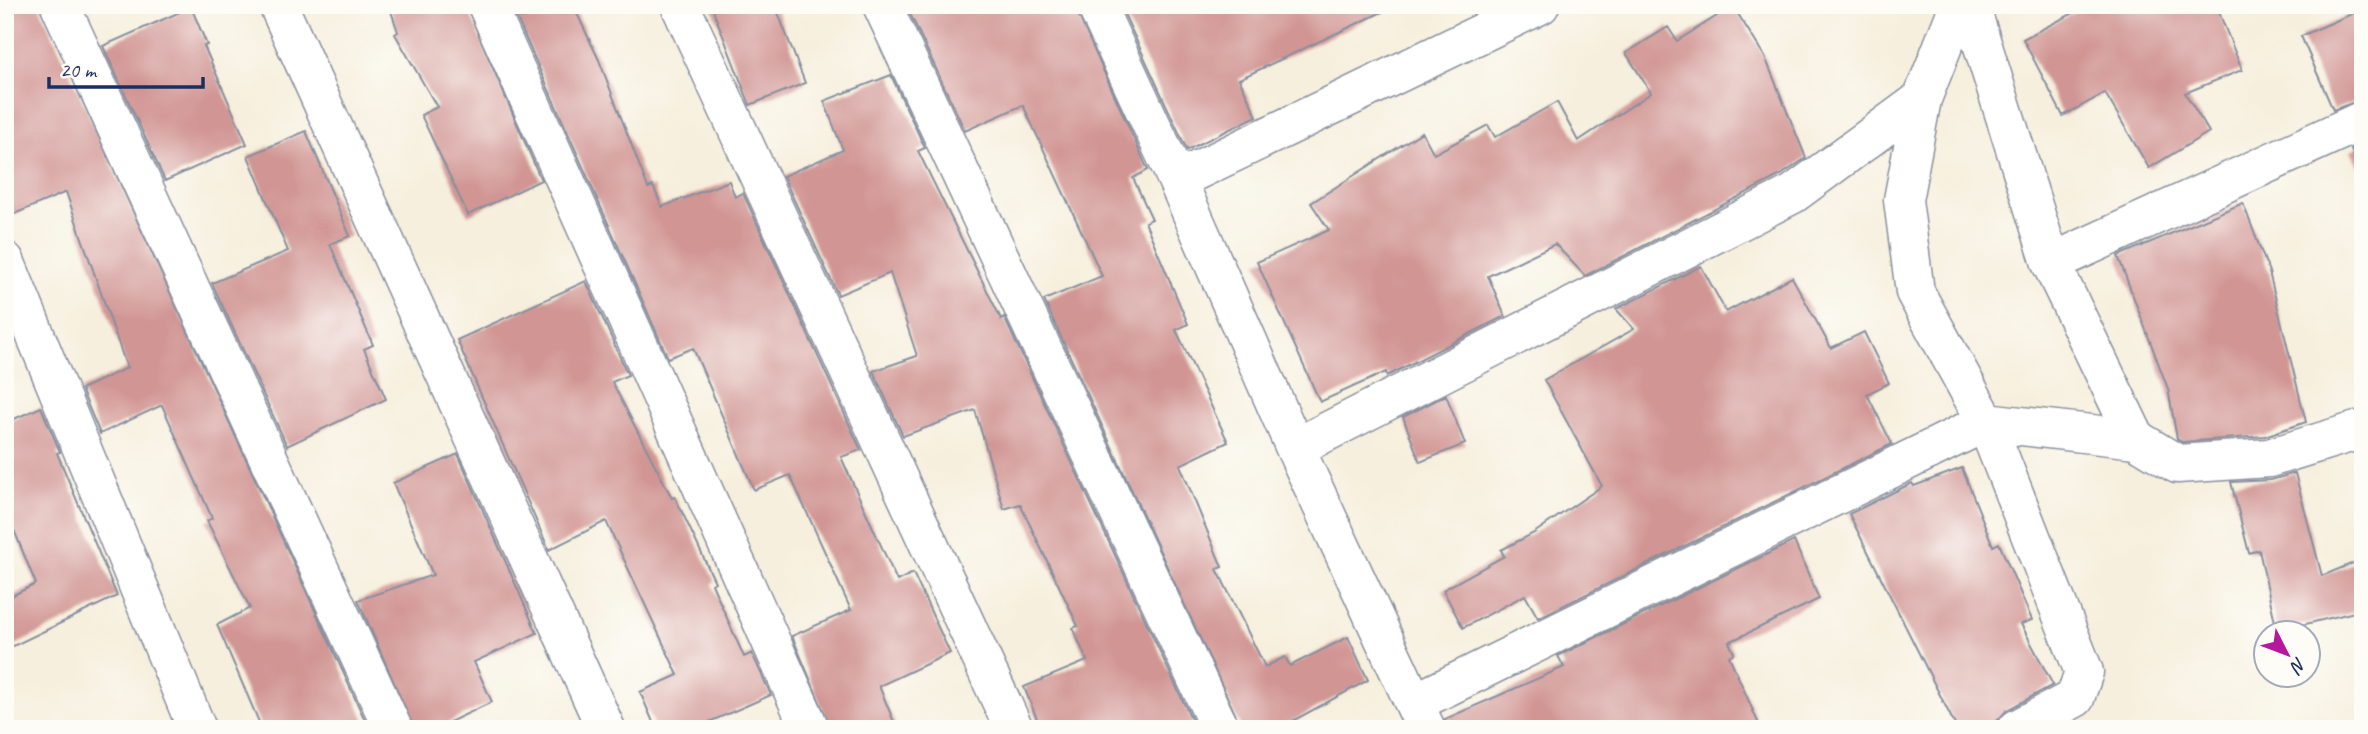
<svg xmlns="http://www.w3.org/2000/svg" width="2368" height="734" font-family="Caveat,sans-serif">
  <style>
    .building { fill: #d19694 }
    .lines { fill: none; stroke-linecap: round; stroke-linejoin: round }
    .street-casing { stroke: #888f9e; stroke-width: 41 }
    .street { stroke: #fff; stroke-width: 38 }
  </style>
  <rect width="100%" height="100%" fill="#fdfcf7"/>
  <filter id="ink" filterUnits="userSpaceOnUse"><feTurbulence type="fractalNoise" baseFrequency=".0143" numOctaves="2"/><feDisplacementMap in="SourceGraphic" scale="14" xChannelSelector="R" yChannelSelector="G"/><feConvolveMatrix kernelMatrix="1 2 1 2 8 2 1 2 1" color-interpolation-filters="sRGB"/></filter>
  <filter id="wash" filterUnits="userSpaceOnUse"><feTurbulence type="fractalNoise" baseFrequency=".00686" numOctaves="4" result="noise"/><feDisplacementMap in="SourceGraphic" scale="28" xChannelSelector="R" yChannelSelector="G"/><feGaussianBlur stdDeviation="1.57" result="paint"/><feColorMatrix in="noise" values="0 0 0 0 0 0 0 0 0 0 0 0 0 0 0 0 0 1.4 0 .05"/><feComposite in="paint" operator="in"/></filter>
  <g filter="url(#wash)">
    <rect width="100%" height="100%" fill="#f6efdd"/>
    <g id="blocks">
      <path class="building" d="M5,5H39L369,729H262L217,625L250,608L207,521L212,518L162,405L100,434L81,389L127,368L66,192L5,218Z
        M389,5H466L541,180L468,215L421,115L437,107L395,34L398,32Z
        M511,5H573L599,60L648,188L653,186L662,207L729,181L735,197L743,193L861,450L841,457L897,581L913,573L950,653L879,686L897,729H831L792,636L851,610L790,475L754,490L693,348L668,358Z
        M711,5H775L805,83L750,105Z
        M906,5H1074L1148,170L1133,178L1152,219L1145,222L1188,324L1176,330L1228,442L1180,465L1222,567L1217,569L1265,667L1285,657L1290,666L1348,637L1368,680L1278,729H1242L1044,300L1102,276L1023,105L965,131Z
        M1120,5H1397L1239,79L1257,116L1187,150Z
        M2089,5H2216L2242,70L2185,93L2209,132L2149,168L2105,93L2063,116L2023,39Z
        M1733,6L1765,57L1806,158L1781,175L1585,276L1555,244L1488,276L1505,316L1387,376L1386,372L1320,402L1257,262L1329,230L1311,203L1422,132L1434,154L1488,125L1495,137L1557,102L1578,141L1651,93L1626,53L1668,27L1677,41Z
        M191,7L207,45L204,46L247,144L165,181L103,46Z
        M2363,9V99L2333,110L2301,36Z
        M891,75L925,148L918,151L1001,319L1004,317L1196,729H1041L1024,687L1087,661L1073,628L1078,626L1020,504L1004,509L975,410L903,436L873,371L917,356L890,273L838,295L783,176L843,150L824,101Z
        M306,131L350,236L330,244L373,345L364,349L386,399L287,446L212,283L288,251L248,156Z
        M2363,144V177L2351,150Z
        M2243,203L2269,272L2306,422L2265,436L2182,442L2177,439L2168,389L2118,256Z
        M1701,266L1726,312L1792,277L1831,348L1864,332L1889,383L1867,394L1892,444L1538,618L1525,595L1463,628L1443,590L1504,556L1501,550L1534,533L1602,486L1544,380L1634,329L1616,309Z
        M586,281L628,375L612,382L672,498L675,497L715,582L712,584L744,657L752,653L771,695L693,729H656L640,692L678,675L606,521L549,550L457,340Z
        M1446,395L1465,444L1420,462L1403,417Z
        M41,407L60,452L57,453L117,596L5,650V599L36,584L5,508V423Z
        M458,454L537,633L474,662L492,702L435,729H414L358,600L433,575L393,483Z
        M1962,468L1993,546L1999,543L2032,620L2021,624L2053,685L2007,710L1990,729H1957L1849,514L1912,483L1914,486Z
        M2295,473L2322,576L2363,559V610L2277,631L2259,550L2249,553L2231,482L2271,480Z
        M1794,541L1819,599L1729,642L1734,653L1729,656L1761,729H1447L1445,719L1564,667L1558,656Z"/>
    </g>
  </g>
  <g filter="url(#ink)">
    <use href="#blocks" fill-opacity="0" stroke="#888f9e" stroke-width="2"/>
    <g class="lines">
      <defs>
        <path id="street" d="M60,5L393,729
          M278,5L606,729
          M487,5L810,729
          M680,5L1014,729
          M882,5L1220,729
          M1096,5L1177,180L1295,448L1426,729
          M1970,5L2051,263L2136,439L2177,464L2269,458L2363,429
          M1922,99L1903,200L1915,292L1986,422L2084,672L2075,698L2017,729
          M1177,180L1540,5
          M5,261L197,729
          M2051,263L2363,120
          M1295,448L1793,194L1922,99L1959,5
          M1414,703L1986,422L2136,439"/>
      </defs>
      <use href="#street" class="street-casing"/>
      <use href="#street" class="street"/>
    </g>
  </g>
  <rect width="2368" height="734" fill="none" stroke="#fdfcf7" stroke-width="28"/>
  <g transform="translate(2287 654) rotate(132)"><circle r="33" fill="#fdfcf7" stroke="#a3aaba" stroke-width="2"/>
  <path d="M0-5L12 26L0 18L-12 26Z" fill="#b5179e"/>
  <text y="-10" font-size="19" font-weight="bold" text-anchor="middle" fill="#1b2f5e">N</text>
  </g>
  <path d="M49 77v10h154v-10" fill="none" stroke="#1b2f5e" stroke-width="3.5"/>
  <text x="60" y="77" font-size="21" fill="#1b2f5e" stroke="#fdfcf7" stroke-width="5" paint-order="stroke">20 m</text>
</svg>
